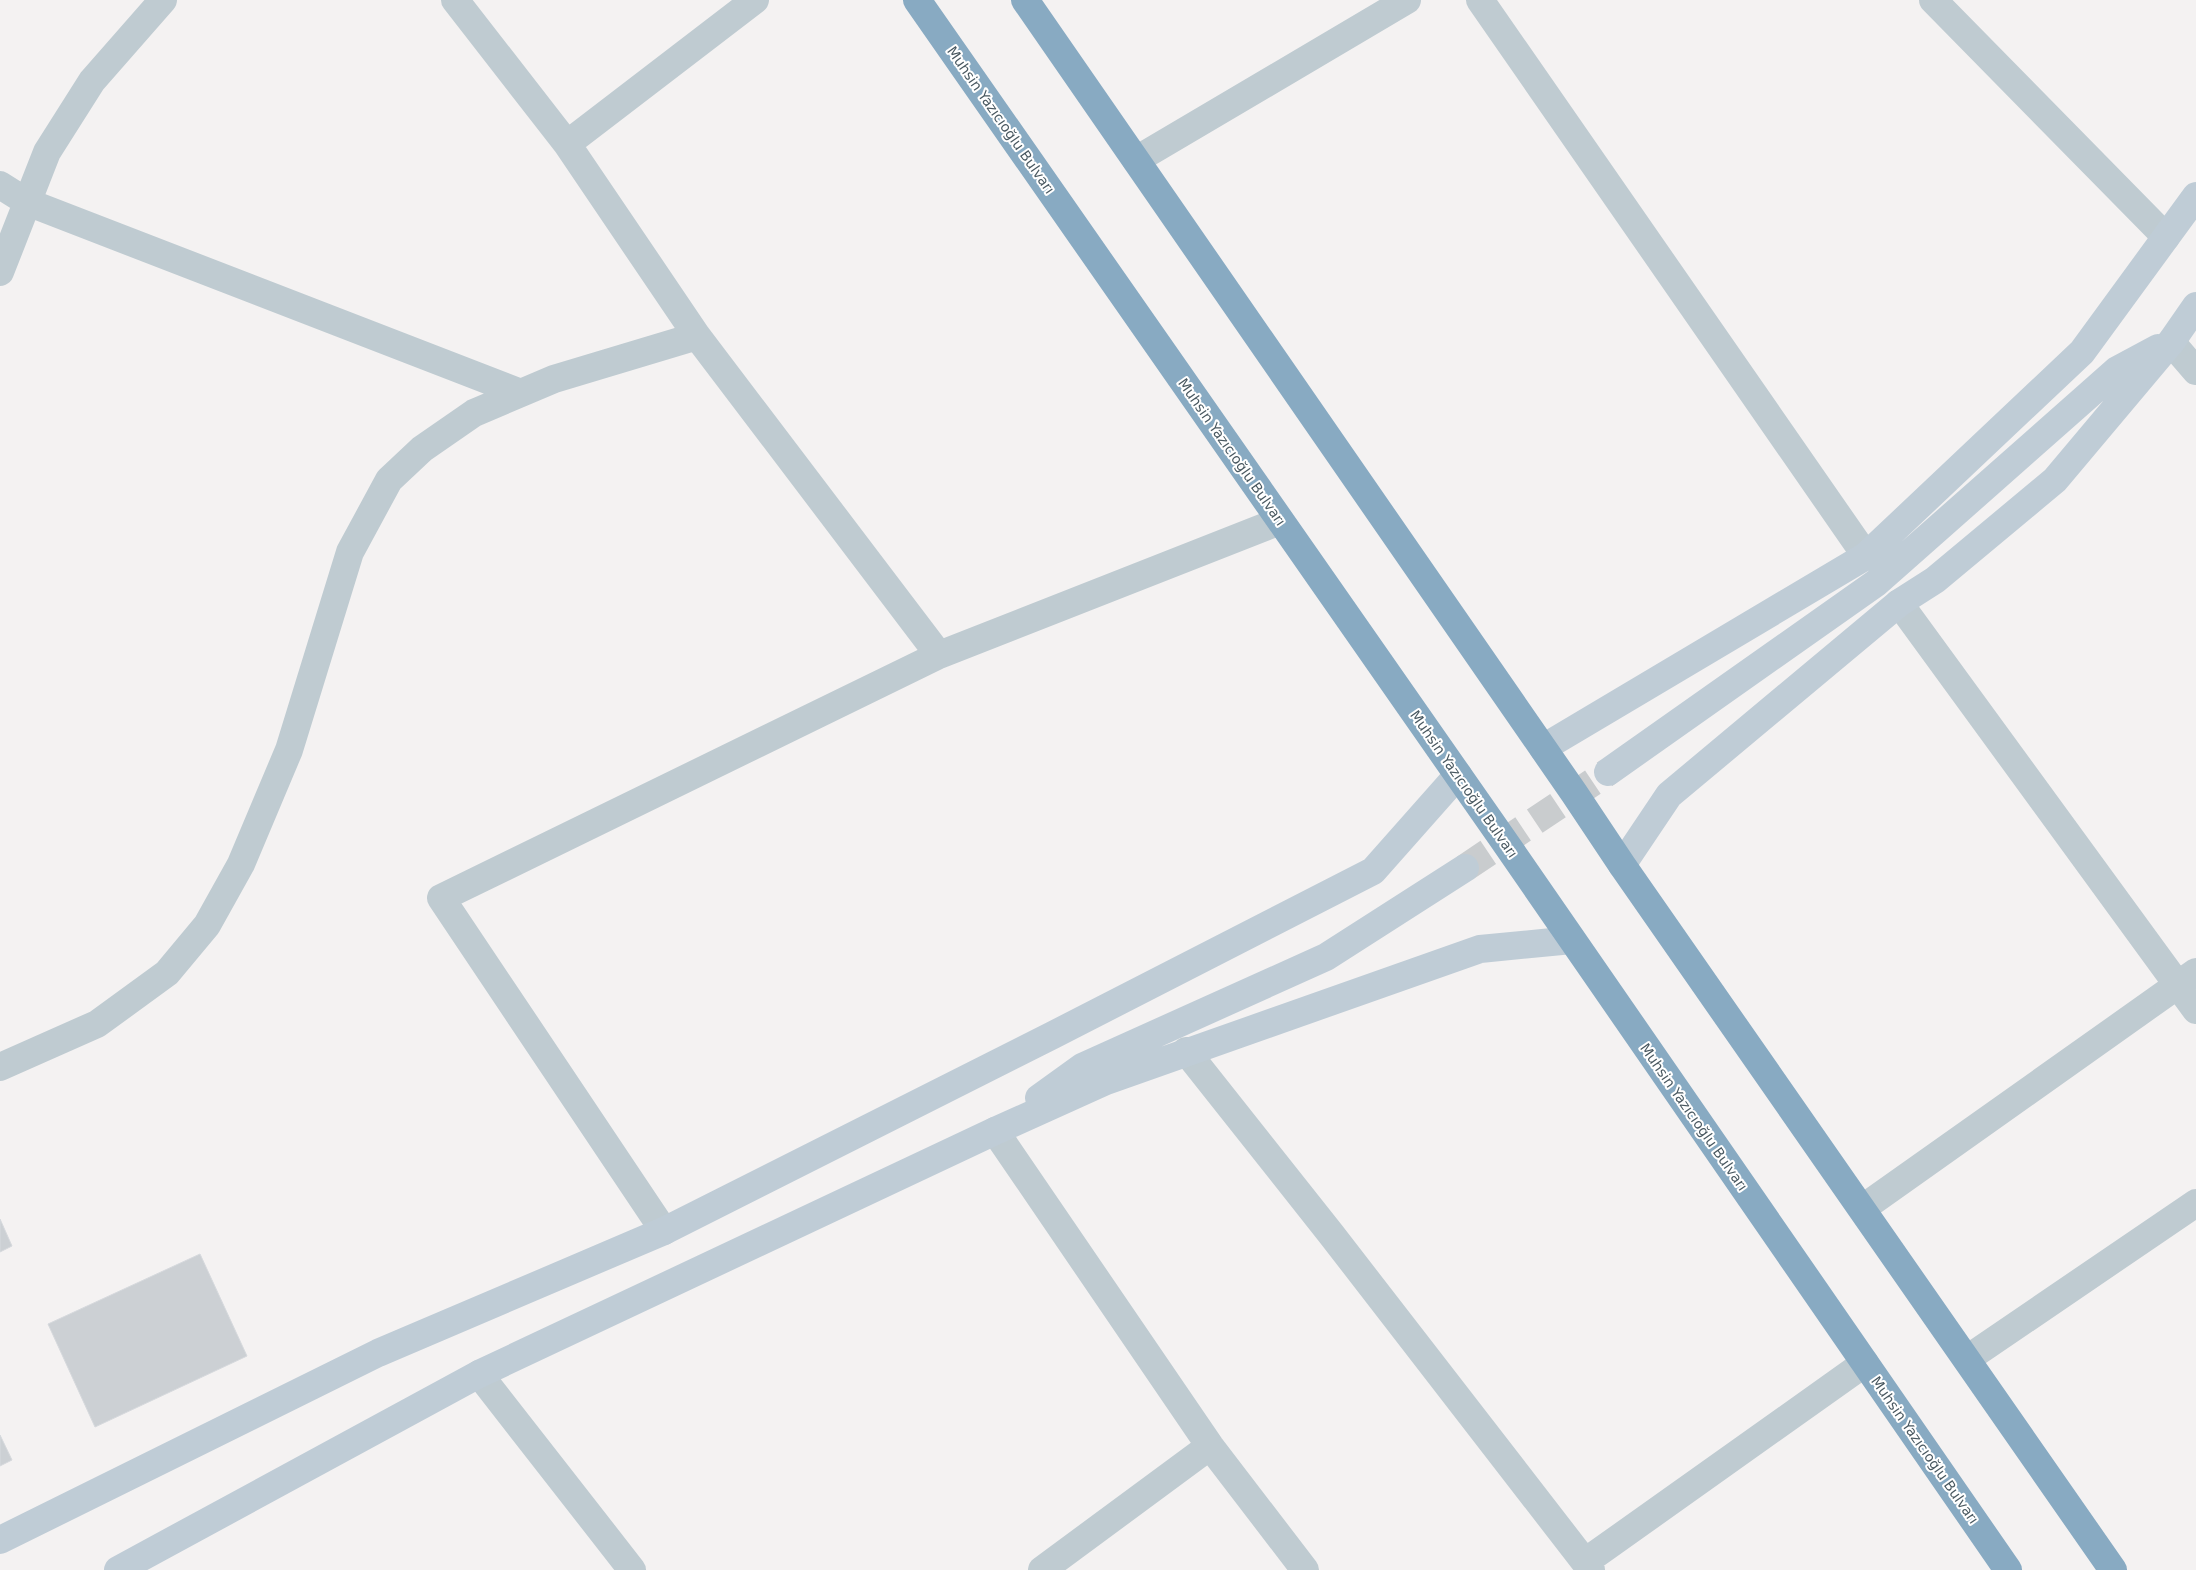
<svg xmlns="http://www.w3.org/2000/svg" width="2196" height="1570" font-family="'DejaVu Sans',sans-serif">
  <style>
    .building { fill: #ccd0d4; stroke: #d6d9dd }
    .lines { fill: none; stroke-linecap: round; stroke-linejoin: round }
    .secondary-tunnel { stroke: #c9ccce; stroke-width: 28; stroke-dasharray: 28 14; stroke-linecap: butt }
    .street { stroke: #bfcbd1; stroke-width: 28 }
    .secondary { stroke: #bfccd6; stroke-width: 28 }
    .highway { stroke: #88aac2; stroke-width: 28 }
    .labels { text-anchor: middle; stroke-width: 4; stroke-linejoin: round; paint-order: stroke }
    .street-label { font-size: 14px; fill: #495860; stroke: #fff }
  </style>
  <rect width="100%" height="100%" fill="#f4f2f2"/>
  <path class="building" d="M0,1219L12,1246L0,1252Z
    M200,1254L247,1356L95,1427L48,1324Z
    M0,1435L12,1460L0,1466Z"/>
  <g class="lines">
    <path class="secondary-tunnel" d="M1465,868L1608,772"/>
    <path class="street" d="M455,0L567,144L697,336L939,655
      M1480,0L1866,556
      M1933,0L2166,237
      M567,144L755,0
      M1136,160L1407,0
      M0,185L27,202L521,393
      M0,272L47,152L92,81L163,0
      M2171,342L2196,371
      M1899,603L2196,1010
      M1186,1051L1331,1234L1591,1570
      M0,1067L97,1024L167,973L207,925L241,864L289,750L350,552L389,480L422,449L474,413L554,379L697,336
      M995,1131L1210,1446L1305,1570
      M1863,1208L2196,972
      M664,1231L441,898L939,655L1280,521
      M1967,1359L2196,1203
      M479,1374L632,1570
      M1585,1562L1865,1363
      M1042,1570L1210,1446"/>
    <path class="secondary" d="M1543,748L1866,556L2082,352L2196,196
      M1608,772L1876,583L2117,370L2158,348
      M1622,865L1669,795L1899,603L1935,580L2055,480L2171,342L2196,306
      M1039,1098L1082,1067L1326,957L1465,868
      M0,1540L378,1353L664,1231L1053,1035L1373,871L1458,775
      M118,1570L479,1374L995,1131L1106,1081L1480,949L1572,940"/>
    <path class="highway" d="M917,0L1502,838L2008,1570
      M1025,0L1574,793L1622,865L2113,1570"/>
  </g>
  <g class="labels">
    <g class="street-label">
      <text transform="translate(1001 120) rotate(55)" y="5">Muhsin Yazıcıoğlu Bulvarı</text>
      <text transform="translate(1232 452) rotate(55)" y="5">Muhsin Yazıcıoğlu Bulvarı</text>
      <text transform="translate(1464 784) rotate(55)" y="5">Muhsin Yazıcıoğlu Bulvarı</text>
      <text transform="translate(1694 1117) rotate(55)" y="5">Muhsin Yazıcıoğlu Bulvarı</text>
      <text transform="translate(1925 1450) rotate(55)" y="5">Muhsin Yazıcıoğlu Bulvarı</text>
    </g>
  </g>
</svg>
